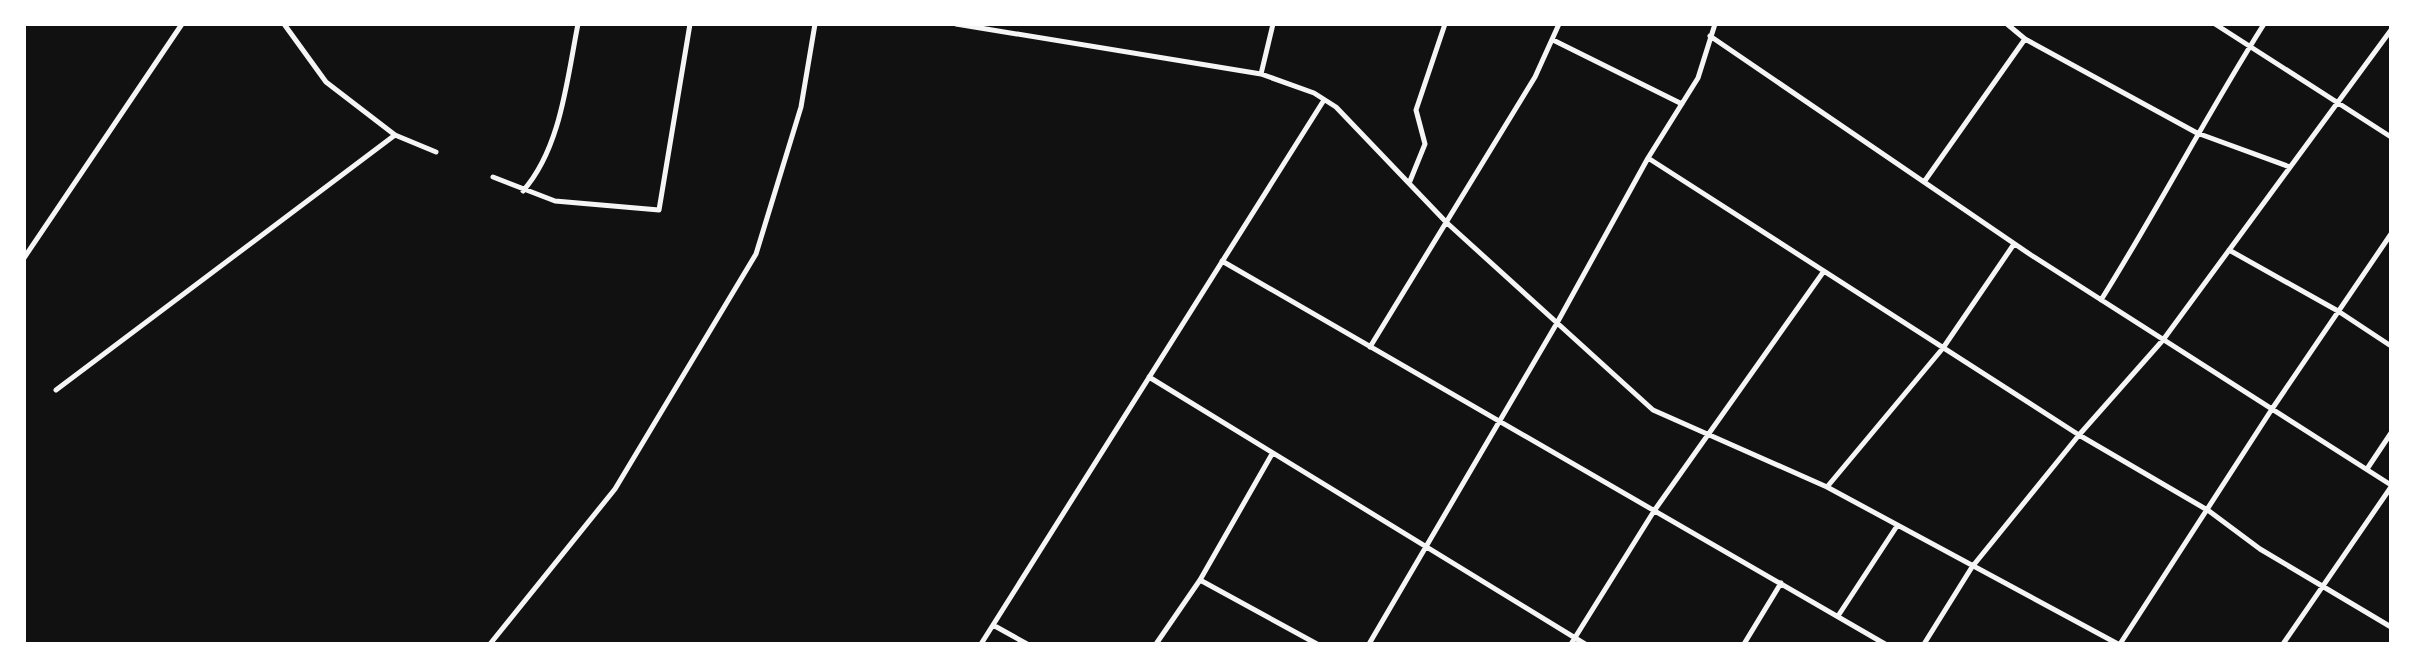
<svg xmlns="http://www.w3.org/2000/svg" width="2415" height="668" font-family="'PT Sans',sans-serif">
  <style>
    .lines { fill: none; stroke-linecap: round; stroke-linejoin: round }
    .minor { stroke: #f5f5f5; stroke-width: 5 }
  </style>
  <rect width="100%" height="100%" fill="#111"/>
  <g class="lines">
    <path class="minor" d="M284,24L326,82L395,135L436,152
      M956,24L1261,74L1314,93L1336,107L1446,222L1653,410L1827,487L2118,644
      M2007,24L2025,39L2197,133L2290,167
      M2215,24L2391,137
      M1710,36L2031,255L2391,485
      M1553,40L1682,104
      M1261,74L1273,24
      M1648,158L2079,435L2209,511L2260,549L2391,627
      M493,177L555,201L659,210L690,24
      M1410,181L1425,144L1416,110L1445,24
      M1924,182L2025,39
      M523,191C561,148 567,79 578,24
      M2229,250L2338,311L2391,346
      M24,258L182,24
      M1222,261L1885,644
      M2101,300C2158,209 2207,114 2264,24
      M1370,347L1535,77L1559,24
      M1149,377L1585,644
      M56,390L395,135
      M2367,469L2391,433
      M1827,487L1943,348L2014,244
      M1200,580L1317,644
      M1838,616L1897,526
      M993,625L1027,644
      M490,644L615,489L756,254L801,107L815,24
      M981,644L1324,100
      M1156,644L1200,580L1272,454
      M1369,644L1557,323L1648,158L1698,78L1715,24
      M1571,644L1654,511L1824,271
      M1744,644L1781,583
      M1924,644L1972,567L2079,435L2163,340L2391,30
      M2120,644L2272,409L2391,234
      M2283,644L2391,487"/>
  </g>
  <rect width="2415" height="668" fill="none" stroke="#ffffff" stroke-width="52"/>
</svg>
